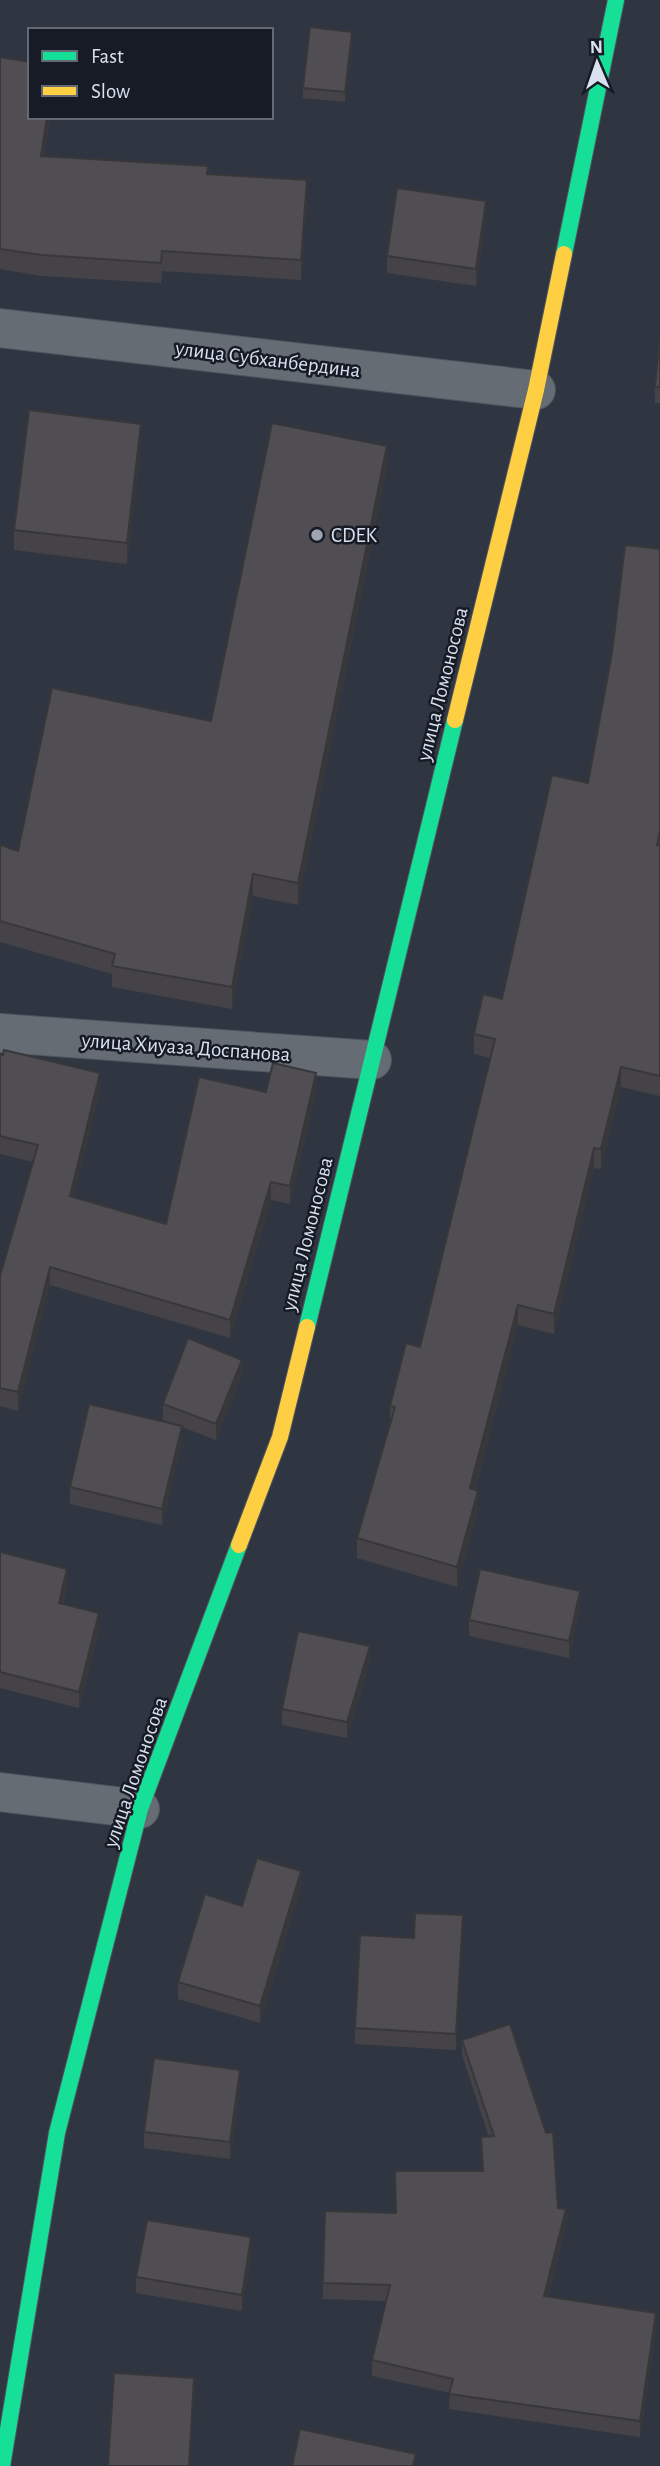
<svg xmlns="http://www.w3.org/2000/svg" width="660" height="2466" font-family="'Alegreya Sans',sans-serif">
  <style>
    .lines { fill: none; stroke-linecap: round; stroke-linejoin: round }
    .street-casing { stroke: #4f555f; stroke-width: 40 }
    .fast-casing { stroke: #4f555f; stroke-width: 18 }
    .slow-casing { stroke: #4f555f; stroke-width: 18 }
    .street { stroke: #666c74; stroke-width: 38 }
    .fast { stroke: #16e098; stroke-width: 16 }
    .slow { stroke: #ffcf43; stroke-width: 16 }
    .wall { fill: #454347 }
    .shaded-wall { fill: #383739 }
    .building { fill: #504e52; stroke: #383739; stroke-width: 2 }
    .poi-dot { fill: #9ea4b1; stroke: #161b25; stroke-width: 2.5 }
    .labels { text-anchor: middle; stroke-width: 5; stroke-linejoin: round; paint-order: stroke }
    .street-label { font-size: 21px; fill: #d9e0ee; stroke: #161b25 }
    .poi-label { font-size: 21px; fill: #d9e0ee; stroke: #161b25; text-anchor: start }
  </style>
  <rect width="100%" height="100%" fill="#303641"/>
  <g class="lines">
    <defs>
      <path id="street" d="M0,328L536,390
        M0,1033L372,1060
        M0,1792L140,1809"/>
      <path id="fast" d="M564,254L616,0
        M307,1327L455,720
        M2,2466L57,2133L140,1809L239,1545"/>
      <path id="slow" d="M455,720L536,390L564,254
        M239,1545L280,1437L307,1327"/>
    </defs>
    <use href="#street" class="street-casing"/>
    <use href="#fast" class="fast-casing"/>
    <use href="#slow" class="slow-casing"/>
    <use href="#street" class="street"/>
    <use href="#fast" class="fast"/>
    <use href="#slow" class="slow"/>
  </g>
  <path class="wall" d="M352,42L345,102L303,98V88Z
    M0,57L50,117L44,156L208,174L307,200L301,280L162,271L161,283L42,276L0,269Z
    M486,217L476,286L387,273V256Z
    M660,336V403H655V387Z
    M141,444L127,564L14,550V530Z
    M387,468L298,905L253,896L232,1009L112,987V974L0,942V845L18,851L211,721Z
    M660,549V1096L621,1087L601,1169L594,1168L554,1334L518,1325L475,1490L478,1511L457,1587L357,1558V1538L390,1424V1406L420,1347L491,1058L474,1054V1034L502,999L588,783Z
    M0,1054L100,1091L74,1197L166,1224L266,1092L316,1091L290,1204L271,1200L230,1338L50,1285L18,1411L0,1406V1276L33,1162L0,1154Z
    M242,1376L216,1440L182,1427V1442L162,1525L70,1504V1487L175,1424L163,1420V1404Z
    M0,1552L67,1585L63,1604L99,1630L79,1708L0,1688Z
    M580,1607L569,1658L469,1636V1620Z
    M370,1662L347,1738L282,1725V1709Z
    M301,1887L260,2023L178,1999V1982L242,1906Z
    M463,1932L456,2050L355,2044V2028L414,1938Z
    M462,2040L558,2208L566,2225L548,2297L656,2328L640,2437L449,2409L450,2393L372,2376V2360L386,2301L323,2299V2283L396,2213L482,2171L481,2137H489L462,2055Z
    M240,2086L230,2159L144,2148V2132Z
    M251,2254L242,2311L136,2293V2277Z"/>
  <path class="shaded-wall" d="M352,32V42L345,102V92Z
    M47,117H50L41,176V156Z
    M307,180V200L301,280V260Z
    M486,201V217L476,286V269Z
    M141,424V444L127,564V543Z
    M387,446V468L298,905V883Z
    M660,830V850L657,845Z
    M253,874V896L232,1009V987Z
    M621,1067V1087L601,1169V1149Z
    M100,1073V1091L70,1214V1196Z
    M316,1073V1091L290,1204V1186Z
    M594,1148V1168L554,1334V1314Z
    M271,1182V1200L230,1338V1320Z
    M50,1267V1285L18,1411V1392Z
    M518,1305V1325L470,1508V1488Z
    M242,1360V1376L216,1440V1424Z
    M182,1426V1442L162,1525V1509Z
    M478,1491V1511L457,1587V1567Z
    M67,1569V1585L59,1619V1603Z
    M580,1591V1607L569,1658V1641Z
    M99,1613V1630L79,1708V1692Z
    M370,1646V1662L347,1738V1722Z
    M301,1871V1887L260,2023V2006Z
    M463,1915V1932L456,2050V2034Z
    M240,2070V2086L230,2159V2142Z
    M566,2209V2225L544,2312V2296Z
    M251,2237V2254L242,2311V2295Z
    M656,2313V2328L640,2437V2421Z
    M194,2378L190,2466H189Z"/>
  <path class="building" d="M310,27L352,32L345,92L303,88Z
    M0,57L30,62V117H47L41,156L208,166L207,174L307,180L301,260L162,251L161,263L42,255L0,249Z
    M397,188L486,201L476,269L387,256Z
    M660,336V387H655Z
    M29,410L141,424L127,543L14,530Z
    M272,423L387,446L298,883L253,874L232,987L112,966L115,954L0,921V845L18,851L52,688L211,721Z
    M625,545L660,549V830L657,845L660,846V1076L621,1067L601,1149L594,1148L554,1314L518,1305L470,1488L478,1491L457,1567L357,1538L395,1407L390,1406L406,1343L420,1347L495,1039L474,1034L483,994L502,999L552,775L588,783L612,653Z
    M4,1050L100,1073L70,1196L166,1224L199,1077L266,1092L273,1063L316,1073L290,1186L271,1182L230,1320L50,1267L18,1392L0,1388V1276L38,1145L0,1136V1054L3,1055Z
    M188,1338L242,1360L216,1424L163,1404Z
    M89,1404L182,1426L162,1509L70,1487Z
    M0,1552L67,1569L59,1603L99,1613L79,1692L0,1672Z
    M480,1569L580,1591L569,1641L469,1620Z
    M298,1631L370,1646L347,1722L282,1709Z
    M257,1858L301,1871L260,2006L178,1982L205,1894L242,1906Z
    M415,1913L463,1915L456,2034L355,2028L360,1935L414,1938Z
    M510,2024L546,2133L553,2132L558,2208L566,2209L544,2296L656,2313L640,2421L449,2394L453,2379L372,2360L390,2285L323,2283L325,2211L396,2213L395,2171H483L481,2137L494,2136L462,2040Z
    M154,2058L240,2070L230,2142L144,2132Z
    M147,2220L251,2237L242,2295L136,2277Z
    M114,2373L194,2378L189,2466H108Z
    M300,2429L416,2454L413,2466H292Z"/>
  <circle class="poi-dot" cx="317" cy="535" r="7"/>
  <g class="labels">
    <g class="street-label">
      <text transform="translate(268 359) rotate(7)" y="7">улица Субханбердина</text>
      <text transform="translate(442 684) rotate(-76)" y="7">улица Ломоносова</text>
      <text transform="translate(186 1047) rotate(4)" y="7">улица Хиуаза Доспанова</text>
      <text transform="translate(307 1234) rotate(-76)" y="7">улица Ломоносова</text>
      <text transform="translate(135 1772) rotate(-71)" y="7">улица Ломоносова</text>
    </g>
    <g class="poi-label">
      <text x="331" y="542">CDEK</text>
    </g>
  </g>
  <rect x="28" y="28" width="245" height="91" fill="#161b25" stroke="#646a75" stroke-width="2"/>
  <rect x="42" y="51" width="35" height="10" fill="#16e098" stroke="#646a75" stroke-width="2"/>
  <text x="91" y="63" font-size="21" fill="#d9e0ee">Fast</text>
  <rect x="42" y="86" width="35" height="10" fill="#ffcf43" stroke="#646a75" stroke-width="2"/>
  <text x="91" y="98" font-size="21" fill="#d9e0ee">Slow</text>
  <g transform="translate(597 63) rotate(358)" stroke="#161b25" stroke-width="5" paint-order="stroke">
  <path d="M0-5L12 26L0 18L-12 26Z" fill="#d9e0ee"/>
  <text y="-10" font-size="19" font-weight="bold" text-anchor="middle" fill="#d9e0ee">N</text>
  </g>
</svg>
